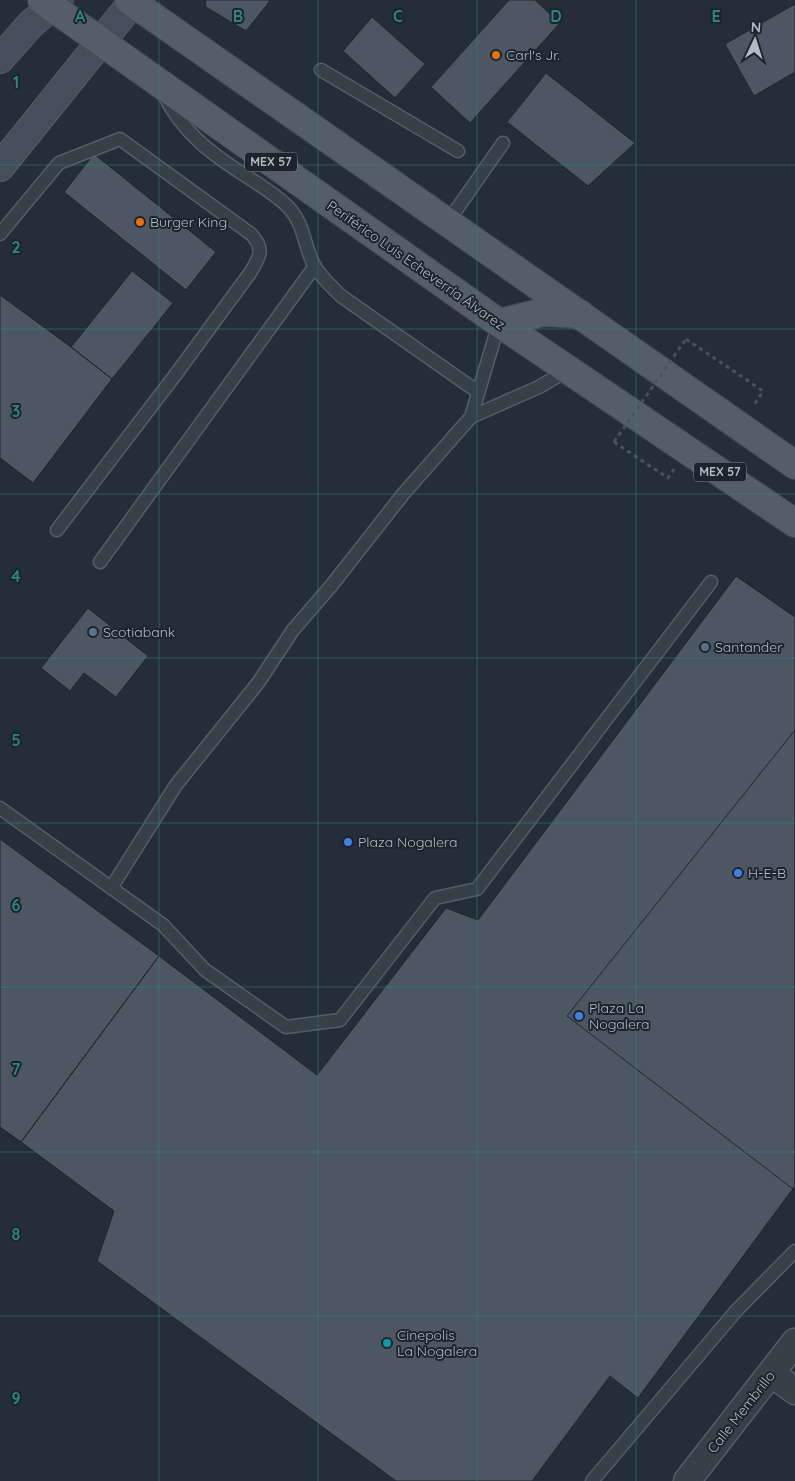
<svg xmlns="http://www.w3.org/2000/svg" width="795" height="1481" font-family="Quicksand,sans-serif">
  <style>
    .building { fill: #4c5763; stroke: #1e262f }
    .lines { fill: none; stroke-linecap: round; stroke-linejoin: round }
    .service-casing { stroke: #555d66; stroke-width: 15 }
    .minor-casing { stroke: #555d66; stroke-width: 29 }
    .secondary-casing { stroke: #555d66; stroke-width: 30 }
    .primary-casing { stroke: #404851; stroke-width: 30 }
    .path { stroke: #455658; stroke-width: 3; stroke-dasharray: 4 4; stroke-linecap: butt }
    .service { stroke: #373f48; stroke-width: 12 }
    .minor { stroke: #373f48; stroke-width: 26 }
    .secondary { stroke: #454e5b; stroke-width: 28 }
    .primary { stroke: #555e68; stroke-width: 28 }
    .path-bridge { stroke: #455658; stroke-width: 3; stroke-dasharray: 4 4; stroke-linecap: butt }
    .grid { fill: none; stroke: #30847f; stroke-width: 1; stroke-opacity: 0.55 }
    .food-dot { fill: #e8710a; stroke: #1c242d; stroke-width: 2 }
    .service-dot { fill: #5c6f8a; stroke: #1c242d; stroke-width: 2 }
    .shop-dot { fill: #3f7fe0; stroke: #1c242d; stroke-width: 2 }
    .culture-dot { fill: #0f9aa8; stroke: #1c242d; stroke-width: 2 }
    .labels { text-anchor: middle; stroke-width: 4; stroke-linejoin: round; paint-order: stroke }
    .shield { fill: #1c242d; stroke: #858d97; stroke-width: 1 }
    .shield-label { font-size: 12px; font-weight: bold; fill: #b2bac4 }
    .poi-label { font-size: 14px; fill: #b2bac4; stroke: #1c242d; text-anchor: start }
    .street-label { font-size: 14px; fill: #b2bac4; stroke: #1c242d }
    .grid-label { font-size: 16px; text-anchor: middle; font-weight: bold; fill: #30847f; stroke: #1c242d; stroke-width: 4; stroke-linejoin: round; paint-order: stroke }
  </style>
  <rect width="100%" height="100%" fill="#242d38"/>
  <path class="building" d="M205,0H268L270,1L246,31L206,7Z
    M509,0H535L560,23L470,123L431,87Z
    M795,4V72L754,96L725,44Z
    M372,17L425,64L395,98L343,51Z
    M546,73L635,143L588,186L507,122Z
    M94,154L216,252L186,290L64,192Z
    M132,271L173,303L112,379L71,347Z
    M0,295L71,347L112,379L33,483L0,458Z
    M736,576L795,617V1186L638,1398L610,1376L532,1481H396L97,1261L114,1211L21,1142L159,956L317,1075L446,908L478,920Z
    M88,608L148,656L116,697L84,673L70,691L41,668Z
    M795,730V1186L793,1189L567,1016Z
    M0,839L159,956L21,1142L0,1127Z"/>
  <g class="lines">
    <defs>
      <path id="service" d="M321,70L458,151
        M163,93C182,133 213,155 249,178C263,187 278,196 289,208C305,225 304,248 315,267C322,278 332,287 341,296L478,392
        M447,223L503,143
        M0,234L59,163L120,139L251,234C265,249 260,257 250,273L176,374L57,530
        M471,417L539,387L568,370
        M100,562L315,266
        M0,808L163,925L205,970L286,1027L340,1020L435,898L477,889L711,582
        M111,888L176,785L258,683L293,630L331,586L404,493L471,417L499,323
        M592,1481L736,1311L795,1251"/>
      <path id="minor" d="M771,1373L795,1391
        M687,1481L795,1342"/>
      <path id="secondary" d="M0,59L31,24L59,0
        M0,167L132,3"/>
      <path id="primary" d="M42,0L499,323L795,523
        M129,0L795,465
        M499,323L544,312L580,314"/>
    </defs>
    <use href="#service" class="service-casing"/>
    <use href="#minor" class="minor-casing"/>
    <use href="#secondary" class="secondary-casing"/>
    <use href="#primary" class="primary-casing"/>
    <path class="path" d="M686,339L763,391L753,407
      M614,442L668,478L674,469"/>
    <use href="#service" class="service"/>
    <use href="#minor" class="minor"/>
    <use href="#secondary" class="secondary"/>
    <use href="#primary" class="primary"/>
    <path class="path-bridge" d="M614,442L686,339"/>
  </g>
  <path class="grid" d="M159,0V1481M318,0V1481M477,0V1481M636,0V1481M0,165H795M0,329H795M0,494H795M0,658H795M0,823H795M0,987H795M0,1152H795M0,1316H795"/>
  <g class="food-dot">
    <circle cx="496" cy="55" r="5"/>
    <circle cx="140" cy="222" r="5"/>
  </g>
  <g class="service-dot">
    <circle cx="93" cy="632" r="5"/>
    <circle cx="705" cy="647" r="5"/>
  </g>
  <g class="shop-dot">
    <circle cx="348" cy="842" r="5"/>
    <circle cx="738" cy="873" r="5"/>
    <circle cx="579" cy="1016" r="5"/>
  </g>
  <circle class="culture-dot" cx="387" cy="1343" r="5"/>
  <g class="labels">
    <g class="shield">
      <rect x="245" y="152.5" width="52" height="19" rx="4"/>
      <rect x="694" y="462.5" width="52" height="19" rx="4"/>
    </g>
    <g class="shield-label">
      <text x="271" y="166">MEX 57</text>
      <text x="720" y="476">MEX 57</text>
    </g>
    <g class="poi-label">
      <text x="506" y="60">Carl's Jr.</text>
      <text x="150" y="227">Burger King</text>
      <text x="103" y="637">Scotiabank</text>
      <text x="715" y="652">Santander</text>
      <text x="358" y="847">Plaza Nogalera</text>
      <text x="748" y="878">H-E-B</text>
      <text x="589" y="1013">Plaza La<tspan x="589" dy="16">Nogalera</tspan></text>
      <text x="397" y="1340">Cinepolis<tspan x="397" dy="16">La Nogalera</tspan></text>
    </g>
    <g class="street-label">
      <text transform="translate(416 265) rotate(35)" y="5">Periférico Luis Echeverría Álvarez</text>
      <text transform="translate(741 1412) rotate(-52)" y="5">Calle Membrillo</text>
    </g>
  </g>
  <g class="grid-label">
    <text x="80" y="22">A</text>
    <text x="238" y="22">B</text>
    <text x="398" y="22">C</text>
    <text x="556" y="22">D</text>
    <text x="716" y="22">E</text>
    <text x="16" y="88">1</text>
    <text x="16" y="253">2</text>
    <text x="16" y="417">3</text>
    <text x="16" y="582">4</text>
    <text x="16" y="746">5</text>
    <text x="16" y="911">6</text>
    <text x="16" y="1075">7</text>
    <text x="16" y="1240">8</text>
    <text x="16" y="1404">9</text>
  </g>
  <g transform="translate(755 40) rotate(4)" stroke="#1c242d" stroke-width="4" paint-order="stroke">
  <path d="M0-4L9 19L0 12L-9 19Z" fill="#b2bac4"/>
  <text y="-8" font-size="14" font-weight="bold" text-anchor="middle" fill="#b2bac4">N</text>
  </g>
</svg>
